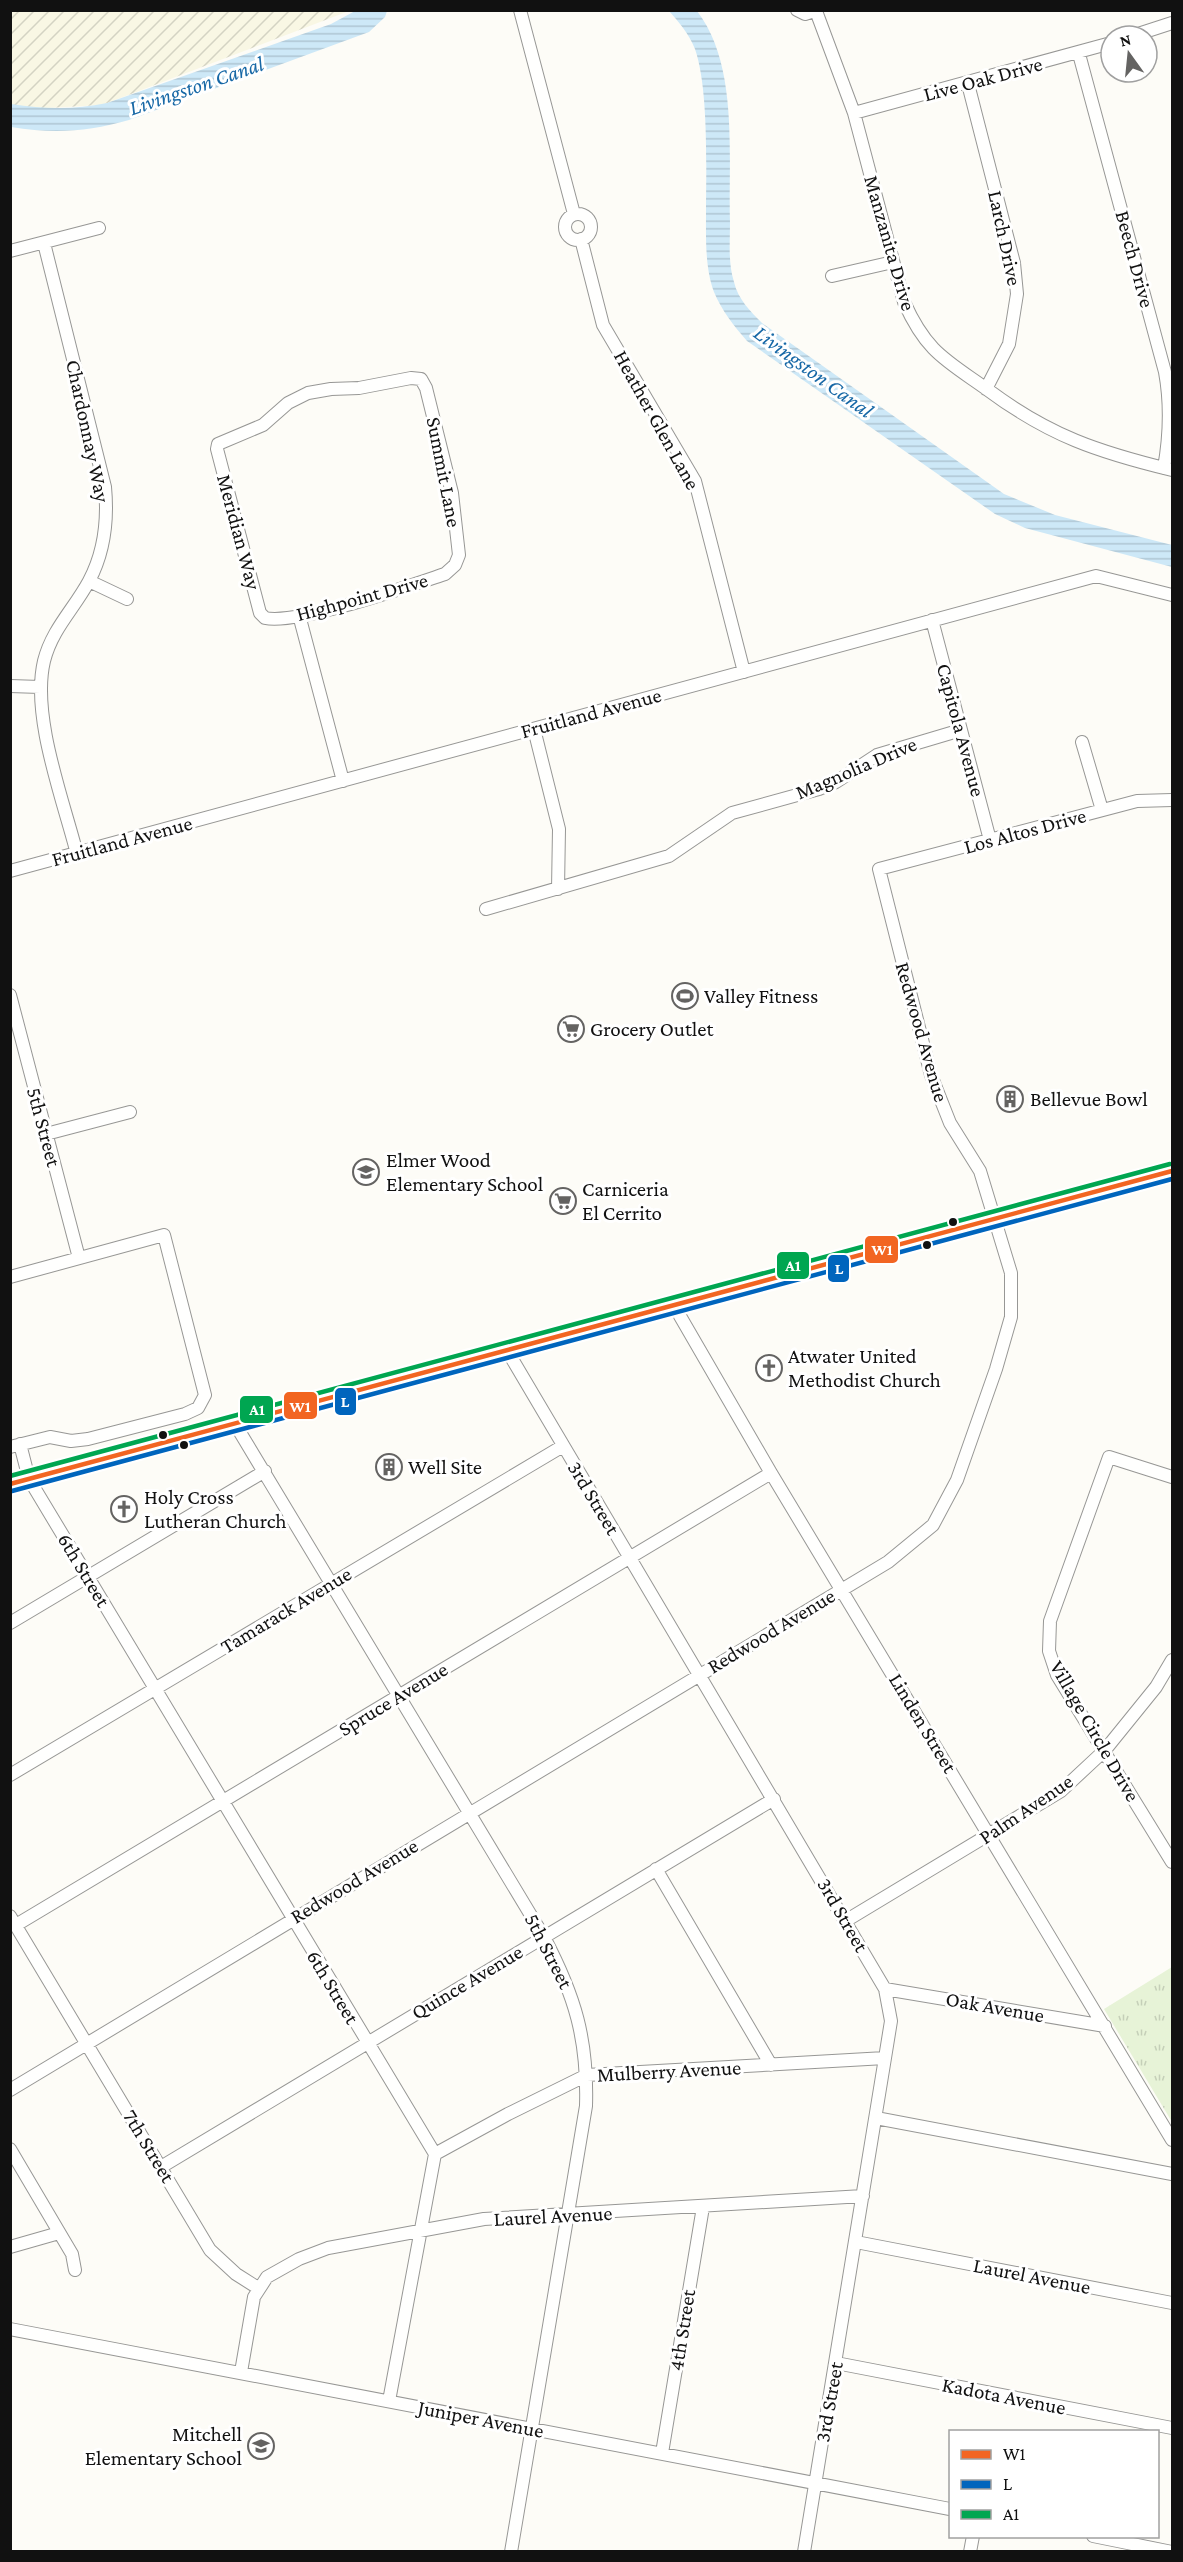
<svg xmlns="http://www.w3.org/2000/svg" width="1183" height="2562" font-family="'Crimson Pro',serif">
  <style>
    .farmland { fill: url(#farmland-furrows) }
    .grass { fill: url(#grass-tufts) }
    .water { fill: url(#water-rules) }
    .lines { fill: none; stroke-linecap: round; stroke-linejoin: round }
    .minor-casing { stroke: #979795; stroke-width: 14 }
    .major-casing { stroke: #858482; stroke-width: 16 }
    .minor { stroke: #fffffe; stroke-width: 12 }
    .major { stroke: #ede9dc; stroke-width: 15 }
    .bus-1-casing { stroke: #fff; stroke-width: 9 }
    .bus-2-casing { stroke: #fff; stroke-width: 9 }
    .bus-3-casing { stroke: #fff; stroke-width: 9 }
    .bus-1 { stroke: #f26522; stroke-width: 4.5 }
    .bus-2 { stroke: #0065bd; stroke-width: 4.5 }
    .bus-3 { stroke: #00a651; stroke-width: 4.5 }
    .bus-dot { fill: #111; stroke: #fff; stroke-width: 2 }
    .labels { text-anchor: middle; stroke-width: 6; stroke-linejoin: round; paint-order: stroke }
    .street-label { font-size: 21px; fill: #111; stroke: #fff }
    .poi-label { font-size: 21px; fill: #111; stroke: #fff; text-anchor: start }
    .water-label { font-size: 22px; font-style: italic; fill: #1768a6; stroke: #fff }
    .line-badge { stroke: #fff; stroke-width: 2 }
    .badge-label { font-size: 16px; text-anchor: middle; font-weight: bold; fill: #fff }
  </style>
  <defs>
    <pattern id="farmland-furrows" width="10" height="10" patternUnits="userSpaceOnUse" patternTransform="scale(1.5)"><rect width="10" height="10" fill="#f9f7e4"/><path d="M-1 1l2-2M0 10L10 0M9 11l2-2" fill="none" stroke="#d4d3c3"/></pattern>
    <pattern id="grass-tufts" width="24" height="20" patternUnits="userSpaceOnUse" patternTransform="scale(1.5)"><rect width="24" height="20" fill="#e7f3d7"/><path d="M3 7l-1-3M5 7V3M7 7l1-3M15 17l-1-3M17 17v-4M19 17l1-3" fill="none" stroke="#c5cfb8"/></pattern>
    <pattern id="water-rules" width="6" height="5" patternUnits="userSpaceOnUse" patternTransform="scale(1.5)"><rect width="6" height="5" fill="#cde8f7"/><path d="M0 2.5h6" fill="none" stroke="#afc6d3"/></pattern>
  </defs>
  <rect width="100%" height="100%" fill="#fdfcf7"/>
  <path class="farmland" d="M10,11H349L102,105L30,109L11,105Z"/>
  <path class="grass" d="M1172,1967V2122L1104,2009Z"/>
  <path class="water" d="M355,11H387L385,17L369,32L129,120C88,132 53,134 11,127V104C45,109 73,110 107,103L331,24Z
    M669,11H697C739,65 728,157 730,223C730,243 728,263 734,282C738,299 750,311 762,323L1004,494L1055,515L1172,545V567L1025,528L995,514L747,341C734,326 722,311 714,292C705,268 706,239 706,214C706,169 709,90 695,49C689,34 679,22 669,11Z"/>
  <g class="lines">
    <defs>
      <path id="minor" d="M520,10L574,214
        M797,10L805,14L817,10
        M816,11L854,113L904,302C927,353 946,360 988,390C1050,436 1098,452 1172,470
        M1132,36L1172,23
        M1079,54L1165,372C1171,405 1170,434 1164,468
        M968,84L1014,263L1017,294L1009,344L986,389
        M854,113L1111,43
        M565 227a13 13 0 1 1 26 0a13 13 0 1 1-26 0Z
        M581,239L603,325L695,481L744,672
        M44,243L105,487C108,519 104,553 89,581C74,609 52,629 44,661C31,716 63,799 77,854
        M10,251L99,228
        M832,276L893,262
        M411,378L421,379L426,388L452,493L459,555L455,565L445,574C409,586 298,625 265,618L260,613L217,449L218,444L263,425L288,403L308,393L331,389L359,388Z
        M89,581L127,599
        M299,615L343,781
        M932,620L990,840
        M10,686L40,687
        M534,729L559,829L558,889
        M1082,742L1102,810
        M10,871L1096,576L1172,595
        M486,909L669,856L732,813L819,789L836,782L877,755L961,730
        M10,995L79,1258
        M46,1134L130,1112
        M10,1277L164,1235L205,1395L198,1408L185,1414L88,1439L71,1441L50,1437L10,1447
        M677,1306L680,1316L771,1473L1172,2140
        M508,1352L885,1989L891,2021L885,2058L804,2552
        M235,1424L544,1937C575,1996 588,2039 586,2106L511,2552
        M20,1444L29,1479L435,2154L389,2401
        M1172,1477L1109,1457L1050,1621L1049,1651L1057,1675L1172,1862
        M10,1623L265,1471
        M10,1775L563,1446
        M656,1869L771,2065
        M10,1916L210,2250L236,2274L258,2288
        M847,1920L1061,1791L1105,1750L1156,1687L1172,1660
        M16,1925L771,1473
        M885,1989L1105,2026
        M10,2090L888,1562L933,1525L957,1480L996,1369L1011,1317V1273L980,1171L950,1123L931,1075L879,869L1137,801L1172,800
        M876,2118L1172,2174
        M10,2149L72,2254L75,2270
        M435,2154L508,2114L587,2075L885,2058
        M161,2167L774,1799
        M856,2242L1172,2303
        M10,2247L59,2233
        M10,2329L950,2509
        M836,2363L1172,2428
        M241,2372L254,2297L267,2277L299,2259L328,2248L484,2219L863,2196
        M662,2453L703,2207
        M1093,2536L1172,2552
        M970,2552L973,2536"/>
      <path id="major" d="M10,1484L1172,1171"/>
    </defs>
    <use href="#minor" class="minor-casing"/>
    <use href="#major" class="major-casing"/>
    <use href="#minor" class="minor"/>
    <use href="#major" class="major"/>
    <defs>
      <path id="bus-1" d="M10,1484L1172,1171"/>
      <path id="bus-2" d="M12,1491L1172,1179"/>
      <path id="bus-3" d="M10,1476L1170,1164"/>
    </defs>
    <use href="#bus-1" class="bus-1-casing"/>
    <use href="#bus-2" class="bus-2-casing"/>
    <use href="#bus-3" class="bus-3-casing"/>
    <use href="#bus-1" class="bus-1"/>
    <use href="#bus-2" class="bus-2"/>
    <use href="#bus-3" class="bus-3"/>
  </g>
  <defs>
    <symbol id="stadium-ring" viewBox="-11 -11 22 22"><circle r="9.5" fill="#fff" stroke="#646362" stroke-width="1.5"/><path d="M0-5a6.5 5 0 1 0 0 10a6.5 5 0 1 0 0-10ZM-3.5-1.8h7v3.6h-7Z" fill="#646362"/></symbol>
    <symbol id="supermarket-ring" viewBox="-11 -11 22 22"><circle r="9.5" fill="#fff" stroke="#646362" stroke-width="1.5"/><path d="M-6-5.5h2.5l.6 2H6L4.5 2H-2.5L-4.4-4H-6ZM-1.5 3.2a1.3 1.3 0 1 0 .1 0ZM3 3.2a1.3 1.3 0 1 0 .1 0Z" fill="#646362"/></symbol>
    <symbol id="building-ring" viewBox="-11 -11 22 22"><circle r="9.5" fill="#fff" stroke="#646362" stroke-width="1.5"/><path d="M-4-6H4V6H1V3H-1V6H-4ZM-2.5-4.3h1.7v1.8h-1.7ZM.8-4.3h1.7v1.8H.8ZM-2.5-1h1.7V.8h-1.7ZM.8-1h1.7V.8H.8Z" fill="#646362"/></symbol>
    <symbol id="school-ring" viewBox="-11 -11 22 22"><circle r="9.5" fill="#fff" stroke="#646362" stroke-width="1.5"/><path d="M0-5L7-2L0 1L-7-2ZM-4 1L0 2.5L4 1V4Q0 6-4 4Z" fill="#646362"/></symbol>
    <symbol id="church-ring" viewBox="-11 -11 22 22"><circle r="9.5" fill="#fff" stroke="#646362" stroke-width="1.5"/><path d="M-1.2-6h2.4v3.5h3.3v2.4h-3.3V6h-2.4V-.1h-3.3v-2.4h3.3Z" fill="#646362"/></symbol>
  </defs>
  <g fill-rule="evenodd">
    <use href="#stadium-ring" x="670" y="981" width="30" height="30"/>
    <use href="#supermarket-ring" x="556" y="1014" width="30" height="30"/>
    <use href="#building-ring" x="995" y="1084" width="30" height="30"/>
    <use href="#school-ring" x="351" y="1157" width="30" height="30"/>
    <use href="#supermarket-ring" x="548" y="1186" width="30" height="30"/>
    <use href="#church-ring" x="754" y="1353" width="30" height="30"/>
    <use href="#building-ring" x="374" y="1452" width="30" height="30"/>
    <use href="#church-ring" x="109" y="1494" width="30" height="30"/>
    <use href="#school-ring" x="246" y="2431" width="30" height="30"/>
  </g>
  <g class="bus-dot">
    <circle cx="953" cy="1222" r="5"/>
    <circle cx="927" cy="1245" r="5"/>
    <circle cx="163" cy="1435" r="5"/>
    <circle cx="184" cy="1445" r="5"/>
  </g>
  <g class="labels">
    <g class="street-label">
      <text transform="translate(983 79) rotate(-15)" y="7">Live Oak Drive</text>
      <text transform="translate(1005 238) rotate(78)" y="7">Larch Drive</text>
      <text transform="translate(890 243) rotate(74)" y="7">Manzanita Drive</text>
      <text transform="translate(1135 259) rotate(75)" y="7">Beech Drive</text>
      <text transform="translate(657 420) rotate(61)" y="7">Heather Glen Lane</text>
      <text transform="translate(88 431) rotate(78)" y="7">Chardonnay Way</text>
      <text transform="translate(444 472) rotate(79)" y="7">Summit Lane</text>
      <text transform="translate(239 532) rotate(75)" y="7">Meridian Way</text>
      <text transform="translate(362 597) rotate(-15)" y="7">Highpoint Drive</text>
      <text transform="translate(591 713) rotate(-15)" y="7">Fruitland Avenue</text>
      <text transform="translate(961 730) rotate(75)" y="7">Capitola Avenue</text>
      <text transform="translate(856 768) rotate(-23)" y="7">Magnolia Drive</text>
      <text transform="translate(1025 831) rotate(-15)" y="7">Los Altos Drive</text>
      <text transform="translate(122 841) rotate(-15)" y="7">Fruitland Avenue</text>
      <text transform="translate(922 1032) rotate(74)" y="7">Redwood Avenue</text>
      <text transform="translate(44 1127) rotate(75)" y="7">5th Street</text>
      <text transform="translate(594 1498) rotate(59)" y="7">3rd Street</text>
      <text transform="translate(84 1570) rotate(59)" y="7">6th Street</text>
      <text transform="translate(286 1610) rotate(-31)" y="7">Tamarack Avenue</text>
      <text transform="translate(771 1631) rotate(-31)" y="7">Redwood Avenue</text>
      <text transform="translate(393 1699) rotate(-31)" y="7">Spruce Avenue</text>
      <text transform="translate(923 1723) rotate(59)" y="7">Linden Street</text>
      <text transform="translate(1095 1731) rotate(60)" y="7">Village Circle Drive</text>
      <text transform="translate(1026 1809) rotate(-34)" y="7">Palm Avenue</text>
      <text transform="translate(354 1881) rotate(-31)" y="7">Redwood Avenue</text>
      <text transform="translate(843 1915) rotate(60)" y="7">3rd Street</text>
      <text transform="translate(549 1951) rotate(63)" y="7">5th Street</text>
      <text transform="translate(467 1982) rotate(-31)" y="7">Quince Avenue</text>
      <text transform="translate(333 1987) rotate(59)" y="7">6th Street</text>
      <text transform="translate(995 2007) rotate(10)" y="7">Oak Avenue</text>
      <text transform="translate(669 2071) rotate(-3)" y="7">Mulberry Avenue</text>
      <text transform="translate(149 2146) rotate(59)" y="7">7th Street</text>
      <text transform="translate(553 2216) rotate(-3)" y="7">Laurel Avenue</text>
      <text transform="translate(1032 2276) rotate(11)" y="7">Laurel Avenue</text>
      <text transform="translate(682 2330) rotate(-81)" y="7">4th Street</text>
      <text transform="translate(1004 2396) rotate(11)" y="7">Kadota Avenue</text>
      <text transform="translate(829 2402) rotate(-80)" y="7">3rd Street</text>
      <text transform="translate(481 2419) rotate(11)" y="7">Juniper Avenue</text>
    </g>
    <g class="poi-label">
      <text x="704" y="1003">Valley Fitness</text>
      <text x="590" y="1036">Grocery Outlet</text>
      <text x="1030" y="1106">Bellevue Bowl</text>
      <text x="386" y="1167">Elmer Wood<tspan x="386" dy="24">Elementary School</tspan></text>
      <text x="582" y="1196">Carniceria<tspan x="582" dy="24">El Cerrito</tspan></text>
      <text x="788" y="1363">Atwater United<tspan x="788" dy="24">Methodist Church</tspan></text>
      <text x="408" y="1474">Well Site</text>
      <text x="144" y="1504">Holy Cross<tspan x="144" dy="24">Lutheran Church</tspan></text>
      <text x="242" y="2441" text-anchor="end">Mitchell<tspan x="242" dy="24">Elementary School</tspan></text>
    </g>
    <g class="water-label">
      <text transform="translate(196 85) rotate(-19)" y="8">Livingston Canal</text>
      <text transform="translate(814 371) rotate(36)" y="8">Livingston Canal</text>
    </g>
  </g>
  <g class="line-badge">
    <rect x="864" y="1235" width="35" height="29" rx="6" fill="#f26522"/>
    <rect x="776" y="1251" width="34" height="29" rx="6" fill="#00a651"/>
    <rect x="827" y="1254" width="23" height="29" rx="6" fill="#0065bd"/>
    <rect x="334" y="1387" width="23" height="29" rx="6" fill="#0065bd"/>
    <rect x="283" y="1391" width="35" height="29" rx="6" fill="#f26522"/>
    <rect x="239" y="1395" width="35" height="29" rx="6" fill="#00a651"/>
  </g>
  <g class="badge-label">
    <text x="882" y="1255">W1</text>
    <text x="793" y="1271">A1</text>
    <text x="839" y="1274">L</text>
    <text x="345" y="1407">L</text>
    <text x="300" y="1412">W1</text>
    <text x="257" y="1415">A1</text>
  </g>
  <rect width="1183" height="2562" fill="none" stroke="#111111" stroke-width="24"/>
  <rect x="949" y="2430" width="210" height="108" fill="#ffffff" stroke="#a0a0a0" stroke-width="1.5"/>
  <rect x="961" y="2450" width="30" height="9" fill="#f26522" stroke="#a0a0a0" stroke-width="1.5"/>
  <text x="1003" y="2460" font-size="18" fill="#111111">W1</text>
  <rect x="961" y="2480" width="30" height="9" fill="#0065bd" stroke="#a0a0a0" stroke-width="1.5"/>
  <text x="1003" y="2490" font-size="18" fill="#111111">L</text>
  <rect x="961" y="2510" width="30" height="9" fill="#00a651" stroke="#a0a0a0" stroke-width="1.5"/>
  <text x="1003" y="2520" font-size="18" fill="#111111">A1</text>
  <g transform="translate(1129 54) rotate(345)"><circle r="28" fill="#ffffff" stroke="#a0a0a0" stroke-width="1.5"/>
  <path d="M0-4.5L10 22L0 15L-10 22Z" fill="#646362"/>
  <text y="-9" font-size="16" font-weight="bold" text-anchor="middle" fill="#111111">N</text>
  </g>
</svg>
